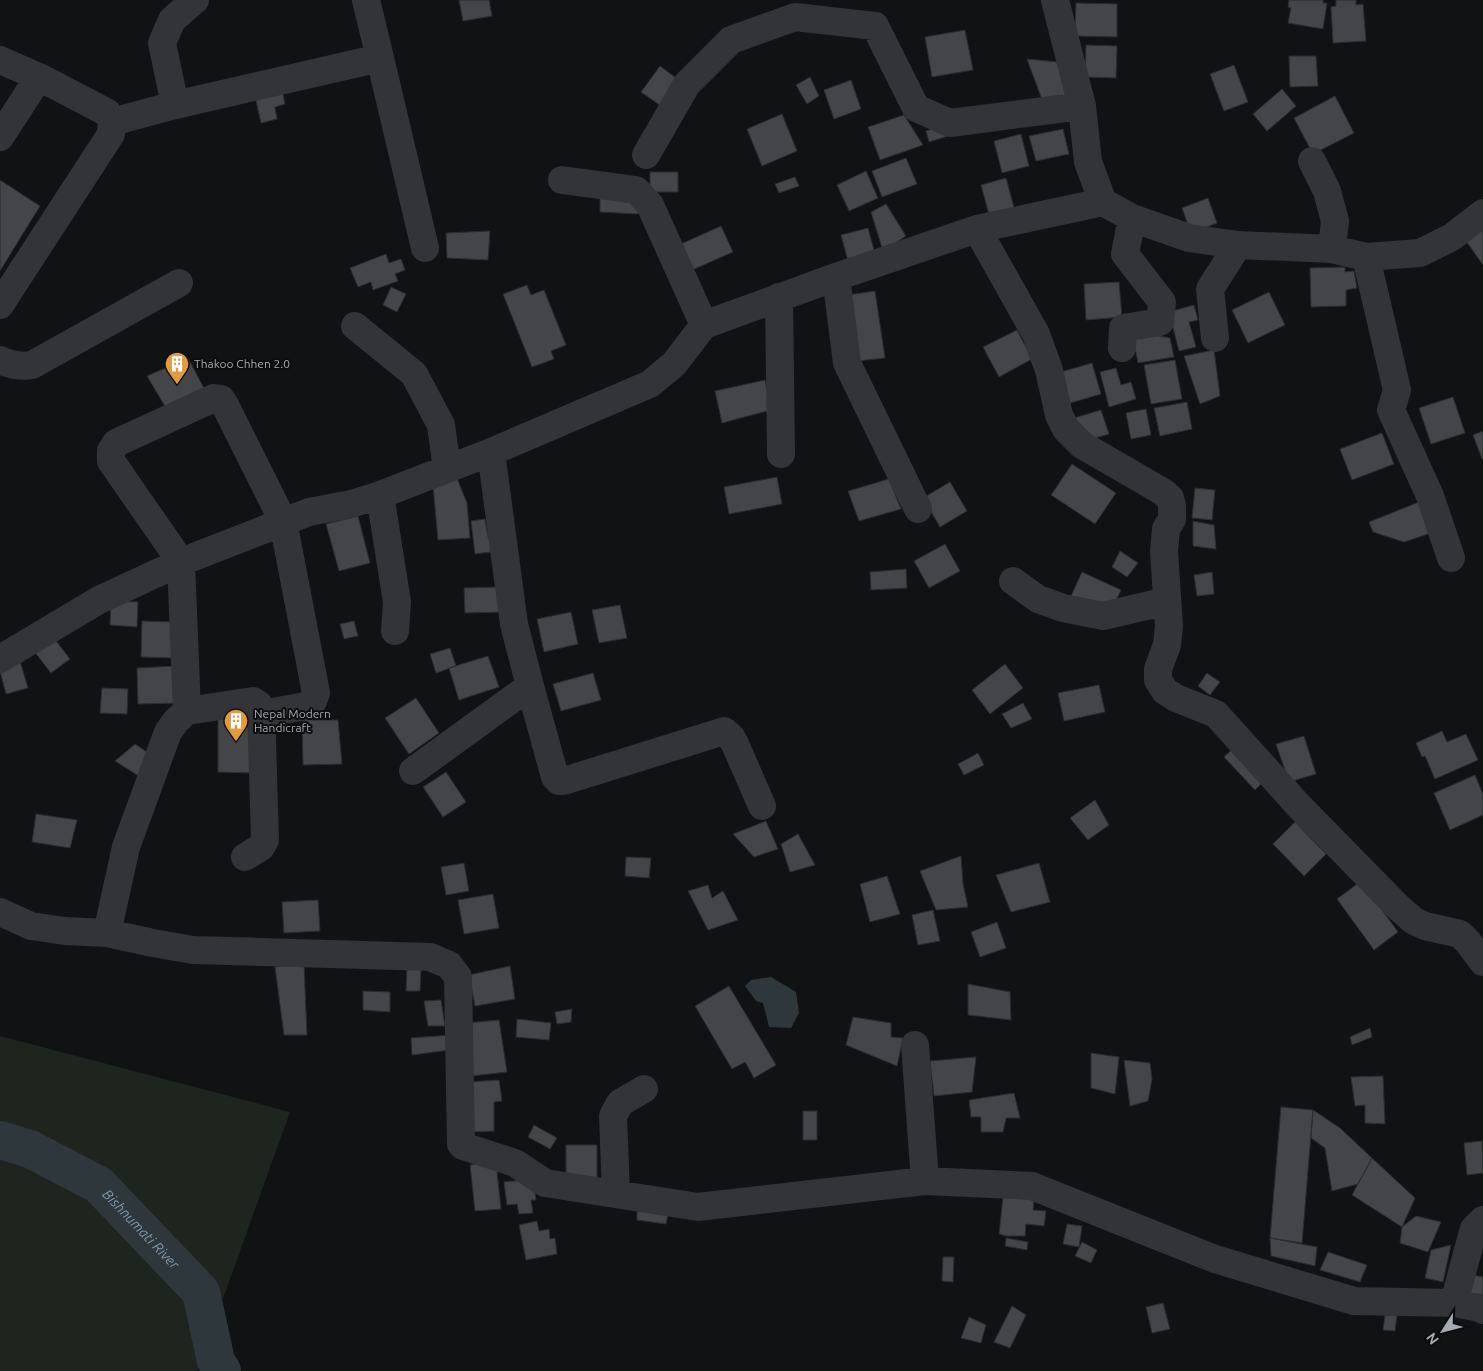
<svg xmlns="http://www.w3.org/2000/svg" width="1483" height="1371" font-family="Ubuntu,sans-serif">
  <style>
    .green { fill: #1e251f }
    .water { fill: #2e373c }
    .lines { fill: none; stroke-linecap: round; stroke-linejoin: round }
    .river { stroke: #2e373c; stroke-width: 38 }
    .building { fill: #434548; stroke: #2c2c2f }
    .minor { stroke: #333437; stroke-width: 28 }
    .labels { text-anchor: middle; stroke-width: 4; stroke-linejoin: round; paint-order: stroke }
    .poi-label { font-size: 12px; fill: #a4aab2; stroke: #0d0d0e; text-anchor: start }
    .water-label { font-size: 14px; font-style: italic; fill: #7e99aa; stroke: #0d0d0e }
  </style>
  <rect width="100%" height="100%" fill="#111213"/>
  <path class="green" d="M0,1036L290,1112L197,1371H0Z"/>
  <path class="water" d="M771,977L796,992L799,1013L791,1028L769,1027L763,1003L756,1001L745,986L751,980Z"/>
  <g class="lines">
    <path class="river" id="s1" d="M0,1140L30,1149L99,1185L201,1292L216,1361L222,1371"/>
  </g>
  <path class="building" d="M459,0H489L492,16L463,21Z
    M1289,0H1323V3H1327L1323,29L1288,23L1291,8L1288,7Z
    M1336,0H1356V5L1363,4L1366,41L1333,43L1331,7L1336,6Z
    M1076,3L1117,4V37L1075,36Z
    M965,30L973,70L932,77L925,37Z
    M1086,45L1117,46L1116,78L1085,77Z
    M1289,56H1316L1318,86L1290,87Z
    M1027,59L1068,63L1076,102L1044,105Z
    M1234,65L1248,102L1224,111L1210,74Z
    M660,66L680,81L661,106L641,92Z
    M810,77L819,96L807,104L796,85Z
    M851,80L861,109L834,119L824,90Z
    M281,86L285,104L275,107L277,119L261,123L254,92Z
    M1282,89L1296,106L1267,131L1253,114Z
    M1335,96L1354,133L1313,154L1294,118Z
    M782,114L797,151L762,166L747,129Z
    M904,115L923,145L880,160L868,127Z
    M941,126L948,136L929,142L926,131Z
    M1063,129L1069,154L1036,161L1029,136Z
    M1021,134L1029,166L1002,173L994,141Z
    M906,158L917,184L882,197L872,171Z
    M866,171L878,198L849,211L837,185Z
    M650,172H678V192H650Z
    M795,177L799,186L779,193L775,184Z
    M1006,178L1015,211L990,218L981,185Z
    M0,180L40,206L0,271Z
    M600,197L638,199V214L600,212Z
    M1208,198L1217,223L1191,233L1182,208Z
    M886,204L906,236L883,251L871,212Z
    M721,226L733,252L692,270L681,244Z
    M868,228L875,254L848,261L841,235Z
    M1483,229V265L1466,241Z
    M490,231L488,260L447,258L446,233Z
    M386,254L389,263L401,259L405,270L395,274L398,281L373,290L371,282L358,287L350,268Z
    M1345,267V272L1354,271L1357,288L1346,290V306L1311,307L1310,268Z
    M1119,282L1122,317L1086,320L1084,284Z
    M527,285L531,295L544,290L566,345L551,351L554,359L532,367L503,294Z
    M391,287L406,294L397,312L383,305Z
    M875,291L885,358L857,361L848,295Z
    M1269,292L1285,325L1248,343L1232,310Z
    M1194,305L1198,320L1189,322L1196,347L1179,351L1169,312Z
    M1017,330L1032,359L999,377L983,347Z
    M1132,331L1170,338L1174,357L1138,363Z
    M1214,350L1220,396L1200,404L1184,356Z
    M188,358L207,394L169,413L147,376Z
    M1175,360L1182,399L1151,404L1144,365Z
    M1092,363L1101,394L1070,403L1061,372Z
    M1116,368L1121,385L1131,382L1136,399L1109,407L1100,372Z
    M765,380L771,410L722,423L715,391Z
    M1453,397L1465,433L1431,444L1419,408Z
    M1187,402L1192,429L1160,436L1154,408Z
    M1146,409L1151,435L1131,439L1126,413Z
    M1101,410L1109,434L1081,442L1074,418Z
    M1483,431V458L1482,459L1473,435Z
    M1382,433L1394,464L1352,480L1340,449Z
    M1072,464L1116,493L1095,524L1051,495Z
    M456,476L467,503L470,538L438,540L433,485Z
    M777,477L782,504L729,514L724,487Z
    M889,479L901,509L859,521L848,491Z
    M950,482L967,511L940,527L923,498Z
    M1195,488L1215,490L1212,520L1192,518Z
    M1419,502L1431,533L1404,542L1373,532L1369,522Z
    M358,516L370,563L339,571L326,524Z
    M485,519L488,537L496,536L498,551L475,554L471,521Z
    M1193,521L1214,525L1216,549L1193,546Z
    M945,544L960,571L929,588L914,561Z
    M1120,551L1138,563L1127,577L1112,567Z
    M906,569L907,588L871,590L870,572Z
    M1082,572L1121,590L1110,614L1071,596Z
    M1212,572L1214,594L1197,596L1194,575Z
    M498,587L500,612L465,613L464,588Z
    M111,601L138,602L137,627L110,625Z
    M620,605L627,638L599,643L592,610Z
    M571,612L578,644L544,652L537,619Z
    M142,621L177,622L175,658L141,657Z
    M354,621L358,636L344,639L340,624Z
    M53,637L70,659L51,673L34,651Z
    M450,648L456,666L436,673L430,654Z
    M488,656L499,687L459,700L449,668Z
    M20,661L28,688L6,694L0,671Z
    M1005,664L1023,688L990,714L972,690Z
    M176,666L177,703L138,704L137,668Z
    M593,673L601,700L561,711L553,684Z
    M1207,673L1220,682L1210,695L1198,686Z
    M1099,685L1105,712L1064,721L1058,693Z
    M102,688L128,689L127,714L100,713Z
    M416,698L439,733L409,754L385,718Z
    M1023,703L1032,719L1011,728L1002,714Z
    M218,711L254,712V773L218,772Z
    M302,720H338L342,764L303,765Z
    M1442,731L1447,742L1466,734L1478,760L1435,779L1425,756L1422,757L1416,743Z
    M1304,736L1316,774L1289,782L1276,744Z
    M135,744L153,756L137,775L115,761Z
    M1238,744L1268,777L1255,790L1224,757Z
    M978,753L984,765L964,775L958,764Z
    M446,772L466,802L443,817L423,787Z
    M1475,775L1483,794V815L1450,830L1434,793Z
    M1095,800L1109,825L1088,840L1070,818Z
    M36,814L77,820L70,848L32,842Z
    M766,821L778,849L754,857L733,834Z
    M1295,822L1326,854L1304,876L1273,844Z
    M798,834L815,865L790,872L781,844Z
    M961,856L963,884L968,907L936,910L920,871Z
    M626,857L651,858L649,878L625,876Z
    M464,863L469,891L446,895L441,867Z
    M1039,863L1050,902L1011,912L996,875Z
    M887,876L900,914L870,922L860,884Z
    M1361,881L1398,932L1374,950L1337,899Z
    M708,885L712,898L723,891L738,920L708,930L688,891Z
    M493,894L499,928L464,934L458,900Z
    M318,900L320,931L284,933L282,902Z
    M933,910L940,941L918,945L912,915Z
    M997,922L1006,948L980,957L971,932Z
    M304,964L307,1035H284L275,967Z
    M510,966L515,999L475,1006L469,975Z
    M407,968L421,969L420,991H406Z
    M968,984L1010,992L1011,1020L968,1015Z
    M729,986L776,1065L754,1078L745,1062L732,1069L695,1006Z
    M363,991L390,992V1012L363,1010Z
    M441,1000L445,1026H428L424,1001Z
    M572,1009L571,1022L557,1024L555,1012Z
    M853,1017L891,1023V1037L903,1038L897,1066L846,1045Z
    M517,1019L551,1023L549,1040L516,1037Z
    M499,1020L507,1072L471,1076L466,1023Z
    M1370,1028L1372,1037L1352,1045L1350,1037Z
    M451,1035L450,1050L412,1055L411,1038Z
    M1091,1053L1119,1057L1115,1094L1091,1088Z
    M976,1057L972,1092L934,1096L930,1061Z
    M1124,1060L1150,1063L1152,1079L1148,1101L1130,1106Z
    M1383,1076L1385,1124L1365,1123V1105L1355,1106L1351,1077Z
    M499,1080L502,1101L494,1102V1131L469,1132V1082Z
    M1014,1093L1020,1118H1006L1003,1132H981V1117H971L969,1100Z
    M1281,1107L1313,1110L1302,1243L1270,1238Z
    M1313,1110L1340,1128L1372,1158L1358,1184L1332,1191L1325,1148L1311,1138Z
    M803,1111H817V1140H803Z
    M534,1125L557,1138L550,1149L528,1137Z
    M1482,1141L1483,1173L1467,1175L1464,1143Z
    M566,1145H597V1179H566Z
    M1372,1158L1415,1198L1402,1227L1352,1195Z
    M496,1162L501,1209L475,1211L470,1165Z
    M533,1179L536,1200H531L533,1213L519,1214L517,1204L507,1205L504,1182Z
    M1004,1189L1035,1192L1033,1210L1046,1211L1044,1226L1026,1224L1025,1236H1006L999,1234Z
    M637,1205H670L666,1224L637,1220Z
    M1416,1216L1441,1222L1428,1252L1400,1243L1402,1227Z
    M537,1221L539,1231L549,1229L550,1239L555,1238L557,1254L526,1260L519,1225Z
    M1067,1224L1082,1226L1079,1247L1063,1244Z
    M1006,1238L1028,1242L1027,1250L1005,1246Z
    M1270,1238L1317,1247L1315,1266L1271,1256Z
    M1082,1242L1097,1250L1091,1263L1075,1256Z
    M1451,1245L1443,1282L1425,1278L1431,1250Z
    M1328,1252L1367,1265L1360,1282L1320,1270Z
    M943,1257H954L953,1282L942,1281Z
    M1468,1274L1483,1277V1301L1463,1297Z
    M1163,1303L1170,1329L1152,1333L1146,1307Z
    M1012,1306L1026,1315L1010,1348L994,1342Z
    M1385,1315H1397L1395,1331L1383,1330Z
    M969,1317L986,1325L981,1343L961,1338Z"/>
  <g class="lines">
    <path class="minor" d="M366,0L380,58
      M1055,0L1082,106L1088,162L1103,202L1132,218L1189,238L1238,245L1332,249L1366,257L1420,253L1452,237L1483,213
      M0,60L39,77L108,113L112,122L175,105L380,58L425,248
      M175,105L162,43L172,20L195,0
      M0,137L39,77
      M646,155L687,84L731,40L795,17L875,26L916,108L950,123L1082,106
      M1312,161L1327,191L1335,221L1332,249
      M562,180L636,190L650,205L704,325
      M977,229L1036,334L1049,370L1059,415L1066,429L1082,445L1163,492L1170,498L1172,506V519L1166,529L1164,551L1169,626L1167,645L1158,669V680L1165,691L1176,698L1216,714L1298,805L1397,906L1414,921L1425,926L1460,934L1468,942L1483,962
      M1366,257L1397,390L1391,410L1430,496L1451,558
      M836,277L847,363L918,509
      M779,297L781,454
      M0,305L111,134L112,122
      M355,326L414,374L441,425L447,469
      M1215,338L1210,289L1238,245
      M1122,348L1123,328L1160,322L1162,302L1125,254L1132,218
      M0,360C11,365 20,367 32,365L179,283
      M380,495L397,602L395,631
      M1013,581L1038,599L1063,608L1103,616L1167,601
      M0,659L99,600L181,562L309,512L351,504L380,495L491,452L650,384L674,364L704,325L836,277L977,229L1103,202
      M530,686L555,777L559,781H564L724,731L731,737L735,744L762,806
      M187,711L181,562L111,461V451L116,443L214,398L221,399L225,405L283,521L316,693L313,701L306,706L261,714
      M413,771L530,686L514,624L491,452
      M0,912L31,926L65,931L107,933L153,943L193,950L430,957L449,965L458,977L461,1144L463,1146L515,1163L545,1183L698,1207L925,1181L1032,1186L1215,1259L1354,1301L1454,1303L1480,1308L1483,1310
      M107,933L126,847L168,732L176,721L187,711L253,701L258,704L261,708L265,840L261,847L245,857
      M915,1045L925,1181
      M616,1194L613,1116L620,1103L644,1089
      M1454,1303L1472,1235L1474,1229L1483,1220"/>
  </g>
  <defs>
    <symbol id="building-pin" viewBox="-11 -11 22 30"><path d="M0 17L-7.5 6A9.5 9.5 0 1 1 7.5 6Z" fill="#df9b3d" stroke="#0d0d0e"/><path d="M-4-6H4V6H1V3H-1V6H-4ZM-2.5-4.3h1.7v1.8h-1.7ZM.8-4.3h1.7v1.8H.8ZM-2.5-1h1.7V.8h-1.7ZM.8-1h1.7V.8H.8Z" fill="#fff"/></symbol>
  </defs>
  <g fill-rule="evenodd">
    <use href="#building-pin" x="163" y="350" width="28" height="38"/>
    <use href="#building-pin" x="222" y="707" width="28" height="38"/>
  </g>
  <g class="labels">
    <g class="poi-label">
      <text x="194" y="368">Thakoo Chhen 2.0</text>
      <text x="254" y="718">Nepal Modern<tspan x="254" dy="14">Handicraft</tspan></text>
    </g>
    <g class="water-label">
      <text dy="5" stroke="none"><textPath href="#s1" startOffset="170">Bishnumati River</textPath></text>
    </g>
  </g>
  <g transform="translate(1443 1331) rotate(234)" stroke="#0d0d0e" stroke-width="4" paint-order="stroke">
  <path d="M0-4L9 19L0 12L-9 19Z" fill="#a4aab2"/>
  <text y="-8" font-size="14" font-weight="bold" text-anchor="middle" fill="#a4aab2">N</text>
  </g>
</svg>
